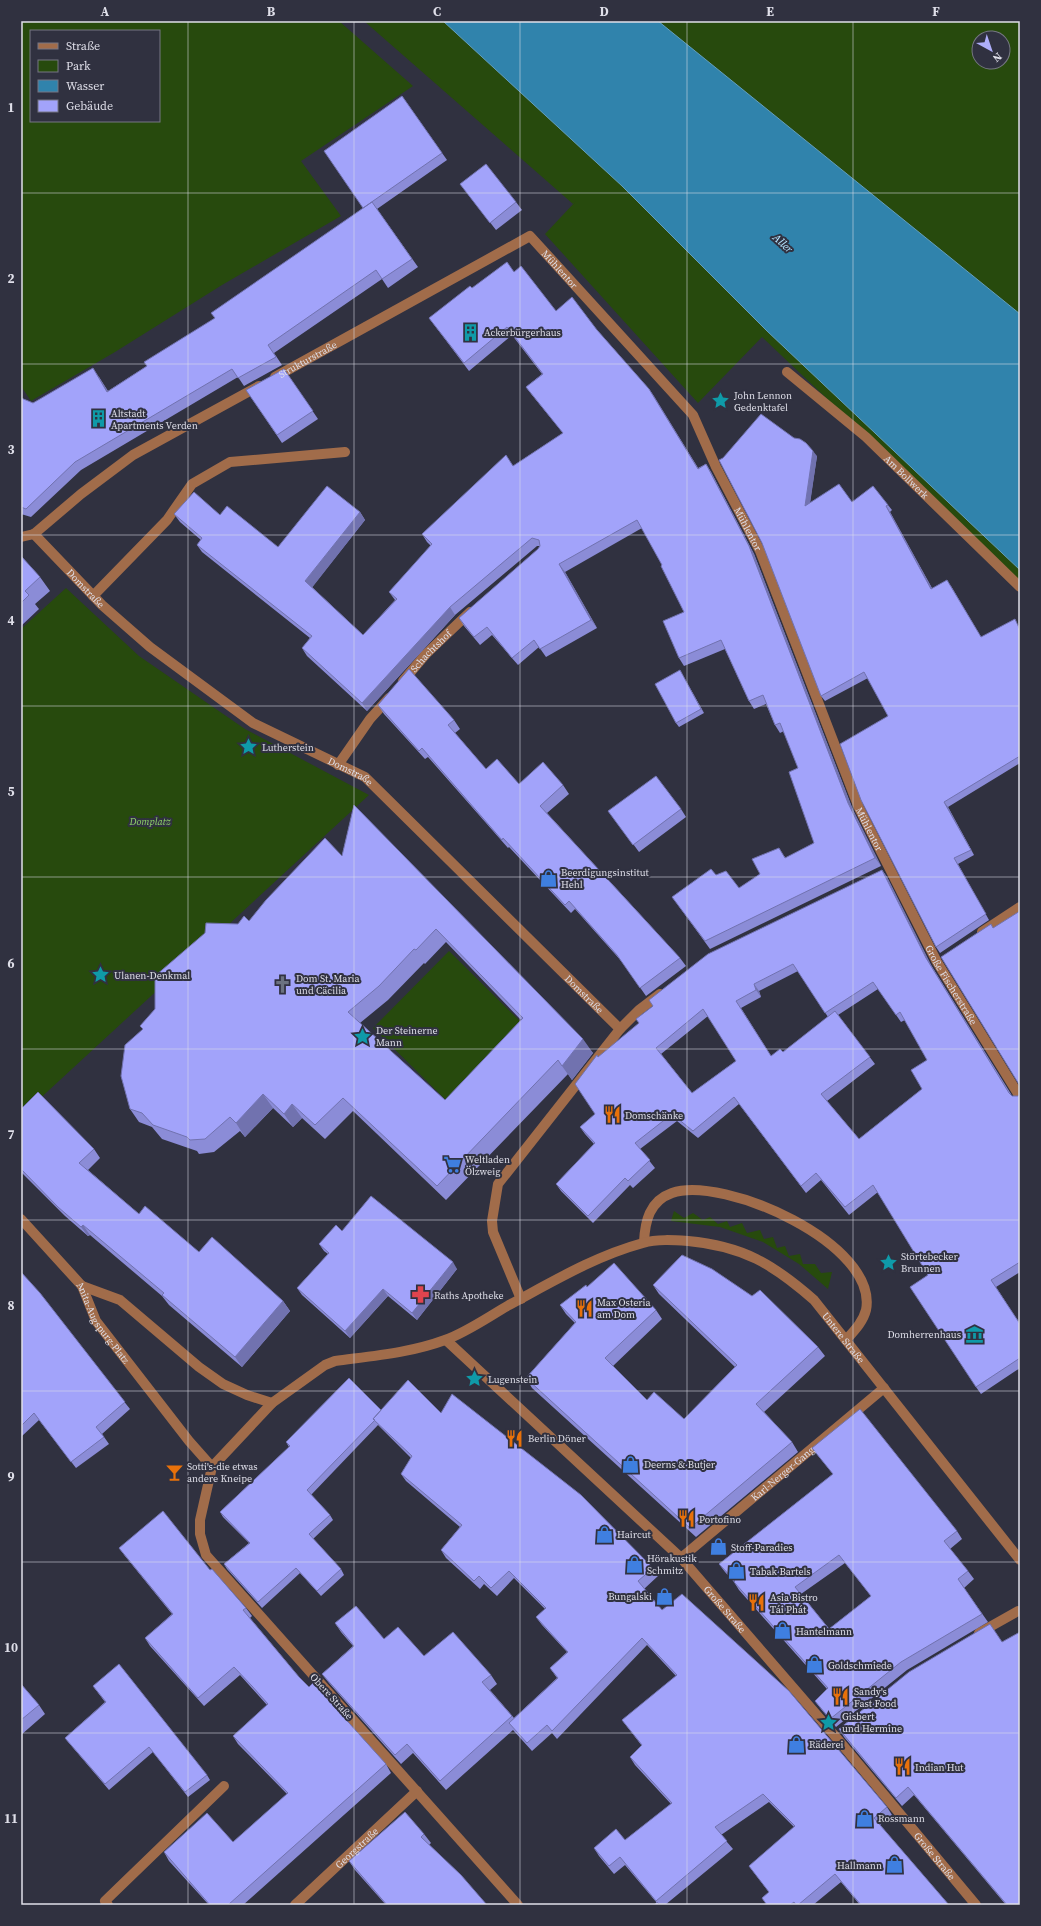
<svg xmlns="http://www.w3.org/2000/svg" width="1041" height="1926" font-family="'Source Serif 4',serif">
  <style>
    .green { fill: #274a0d; fill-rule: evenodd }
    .water { fill: #3083ac; stroke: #649fbe }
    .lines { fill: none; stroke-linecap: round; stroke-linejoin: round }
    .minor { stroke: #a16c4a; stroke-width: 10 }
    .wall { fill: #8b8cd7; fill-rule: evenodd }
    .shaded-wall { fill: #7172af }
    .building { fill: #a2a3fa; stroke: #7172af; fill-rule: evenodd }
    .grid { fill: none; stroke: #dfdfe9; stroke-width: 1; stroke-opacity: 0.55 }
    .labels { text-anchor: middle; stroke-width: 4; stroke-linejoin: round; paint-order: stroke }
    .street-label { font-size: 10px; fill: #dfdfe9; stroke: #303140 }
    .poi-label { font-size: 10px; fill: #dfdfe9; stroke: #303140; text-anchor: start }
    .park-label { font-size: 10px; font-style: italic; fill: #91d46a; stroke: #303140 }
    .water-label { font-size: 11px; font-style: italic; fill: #b4e4ff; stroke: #303140 }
    .neatline { fill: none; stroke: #dfdfe9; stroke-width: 1.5 }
    .grid-label { font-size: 13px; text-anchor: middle; font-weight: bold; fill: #dfdfe9 }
  </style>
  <rect width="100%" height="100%" fill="#303140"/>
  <path class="green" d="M21,21H339L413,86L301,161L341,216L222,285L115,352L31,401L21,386ZM31,31H159V121H31Z
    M364,21H1020V582L762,337L698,403L545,234L576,201L573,204ZM979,38H1003V62H979Z
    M66,588L139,656L245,729L369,795L21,1116V629Z
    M449,951L530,1031L454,1108L373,1028Z
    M674,1211L684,1218L693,1213L703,1220L710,1217L718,1224L727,1221L730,1227L742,1223L747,1233L760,1230L764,1239L773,1237L777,1248L785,1246L789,1256L800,1254L803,1264H815L821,1273L832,1272L828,1289L799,1264L763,1242L720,1227L671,1221Z"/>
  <path class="water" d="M443,21H658L1020,314V570L767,331L622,186Z"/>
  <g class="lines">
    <g class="minor">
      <path id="s1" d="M787,372L866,437L1020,587"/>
      <path id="s2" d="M275,377L530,236L693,415L716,467L760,551L859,808L937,962L1020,1097"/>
      <path d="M34,534L81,494L133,455L259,386"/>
      <path id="s3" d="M34,534L102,605L150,647L253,723L365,777L620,1029"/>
      <path d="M21,537L34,534"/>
      <path d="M93,596L167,520L192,484L230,462L345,452"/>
      <path id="s4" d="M403,681L426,654L470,612"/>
      <path d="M338,765L370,719L389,698"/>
      <path d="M982,932L1020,907"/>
      <path id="s5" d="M21,1219L82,1286L96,1321L189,1441L212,1467"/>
      <path d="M644,1242C645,1222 649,1201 672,1193C723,1175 879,1244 866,1310C863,1322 854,1331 846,1340"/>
      <path d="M82,1286L120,1300L199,1367L223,1384L247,1395L272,1403"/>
      <path d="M521,1299L493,1232L492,1221L498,1184L620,1029L639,1010L660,994"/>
      <path id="s6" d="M446,1340L681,1558L835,1736L976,1905"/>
      <path id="s7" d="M681,1558L884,1388"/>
      <path d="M979,1633L1018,1611"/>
      <path d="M108,1905L105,1901L224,1786"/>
      <path id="s8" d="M295,1905L417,1791"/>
      <path id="s9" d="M518,1905L206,1555L200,1534V1520L212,1467L272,1403L325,1365L335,1361C372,1356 410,1353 445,1340C467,1332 488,1317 509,1305C552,1282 595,1256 643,1243C657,1239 673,1240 688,1241C743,1246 773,1264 814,1300L1020,1560"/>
    </g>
  </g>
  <path class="wall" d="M402,96L447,160L377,209L418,267L388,288L382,279L274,353L282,365L244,386L238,377L81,470L31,517L21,514V398L33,403L99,377L108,391L147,366L215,318L363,208Z
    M460,184L516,202L522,210L496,230Z
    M514,272L556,311L597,330L649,389L698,468L706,464L711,472L754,554L853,810L881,866L710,949L678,905L716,875L739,888L760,874L784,856L786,858L814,843L798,768L784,731L780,733L775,725L766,704L754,709L749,701L725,649L684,666L679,658L684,612L662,565L642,528L565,572L597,628L546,657L539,647L518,665L492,635L480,645L464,626L459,618L538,549L540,546H537L455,615L367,711L307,656L302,648L310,638L202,552L197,545L201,540L180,522L174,514L220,515L278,547L360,512L365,520L312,587L363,635L395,600L389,592L431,546L427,542L422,534L513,466L563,433L532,395L526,387L542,374L512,335L469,371L429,318L472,288Z
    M284,369L318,419L282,443L246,390Z
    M817,456L810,502H852L888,505L892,510L890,512L932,588L951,586L981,637L1018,625L1020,628V763L948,807L974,855L958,864L989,920L940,953L936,947L888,716L868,678L825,701L821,696L762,543L723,458Z
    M21,556L40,577L50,591L35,604L39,609L21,626Z
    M682,674L704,713L679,727L676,723Z
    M378,705L454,720L460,729L455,733L486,769L519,784L563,785L569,794L547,813L680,958L686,966L646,996L623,963L575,909L571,913L509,847L508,848L428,757L425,759L384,714Z
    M354,805L593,1053L572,1080L568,1074L446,1200L353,1111L325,1139L302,1118L293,1127L273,1108L245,1137L240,1131L214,1152L199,1154L197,1151L162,1139L152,1127L139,1122L130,1109L143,1029L140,1026L238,924L249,921L342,856ZM446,942L521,1020L445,1100L360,1023L388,1000L424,963L425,964Z
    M681,809L686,817L639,852L614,818Z
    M882,870L887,877L931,965L1011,1094L1012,1096H1018L1020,1094V1272L996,1287L1020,1324V1368L981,1394L976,1387L928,1275L878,1192L849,1215L821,1180L806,1193L739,1104L698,1138L677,1121L640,1149L655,1168L633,1188L630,1185L593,1223L561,1191L556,1184L594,1144L585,1134L580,1127L595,1114L598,1057ZM798,971L828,1017L783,1052L771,1056L741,1008L761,997L759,991ZM878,989L901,1022L905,1020L927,1060L922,1089L859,1139L827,1101L875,1064L838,1015ZM708,1016L736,1061L692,1093L661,1054Z
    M21,1109L94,1149L100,1158L88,1170L139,1214L199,1252L283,1301L290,1311L242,1367L169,1305L162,1296L90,1235L88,1236L65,1216L21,1172Z
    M342,1231L457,1269L417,1320L388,1296L350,1338L302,1295L297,1288L328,1254L324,1251L319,1244Z
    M21,1272L130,1409L102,1434L109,1444L76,1468L39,1420L21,1437Z
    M653,1285L818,1347L825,1356L764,1412L792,1442L798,1452L696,1537L532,1388L526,1378L575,1323L566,1314L560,1305L587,1287L656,1310L662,1319L613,1366L647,1400L684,1419L735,1367L659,1294Z
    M381,1410L441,1413L653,1568L658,1576L644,1589L662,1610L887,1807L892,1815L880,1825L949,1905H860L841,1882L813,1905H767L762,1898L769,1892L749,1866L794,1827L769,1802L721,1835L733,1849L665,1905H654L657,1903L625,1865L614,1874L599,1856L594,1848L625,1840L671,1804L635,1765L630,1757L642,1746L622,1720L676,1676L647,1645L557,1739L552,1733L532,1751L513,1730L446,1790L413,1753L401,1764L329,1683L322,1674L353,1646L341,1632L335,1623L384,1639L424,1656L491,1675L497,1684L490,1690L514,1718L557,1678L550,1668L567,1652L542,1625L536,1617L545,1609L514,1578L497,1596L484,1584L480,1589L446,1558L441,1550L460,1527L406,1481L401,1474L411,1458L378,1425L311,1495L330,1515L333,1520L313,1539L341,1569L344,1575L321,1596L300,1573L262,1608L227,1569L224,1564L249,1543L223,1517L220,1512L289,1447L286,1442Z
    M812,1448L957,1531L962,1539L950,1549L968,1571L974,1579L964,1588L988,1622L907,1670L836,1727L821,1709L815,1701L827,1689L739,1590L734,1582L725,1572L719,1564L833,1474ZM845,1563L871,1596L829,1629L801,1594Z
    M119,1548L210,1570L246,1608L252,1616L250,1618L299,1677L386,1764L391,1773L243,1905H209L169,1861L164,1852L233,1842L287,1794L238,1744L233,1736L267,1705L240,1675L204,1706L150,1646L145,1638L172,1614L125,1556Z
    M1002,1642L1020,1905H1006L914,1795L902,1806L844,1737L839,1729Z
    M21,1684L39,1705L45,1714L21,1735Z
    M93,1686L207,1775L210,1780L188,1797L153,1752L109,1790L69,1743L65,1738L105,1702Z
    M424,1834L431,1843L429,1845L487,1905H386L355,1870L349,1861Z"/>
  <path class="shaded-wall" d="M93,368L99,377L113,400L107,392Z
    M649,389L654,396L703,476L698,469Z
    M813,451L817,456L809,511L805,506Z
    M706,464L711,472L754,554L853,810L881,866L875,858L848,803Z
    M886,506L890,512L935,594L931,589Z
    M360,512L365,520L311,589L305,581Z
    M559,564L565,572L597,628L591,620Z
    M450,607L455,615L367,711L362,703Z
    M680,670L682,674L704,713L701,709Z
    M944,802L948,807L974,855L971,850Z
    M882,870L887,877L931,965L1014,1100L926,958Z
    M754,984L759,991L761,997L756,990Z
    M583,1039L593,1053L572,1080L562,1066Z
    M263,1094L273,1108L245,1137L236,1123Z
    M292,1104L302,1118L293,1127L284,1114Z
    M83,1225L90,1235L88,1236L81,1227Z
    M453,1262L457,1269L417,1320L412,1313Z
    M383,1289L388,1296L350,1338L345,1331Z
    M283,1301L290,1311L242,1367L235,1357Z"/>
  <path class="building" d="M402,96L442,153L363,208L324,151Z
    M486,164L516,202L490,223L460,184Z
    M372,202L412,259L382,279L376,270L268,345L276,357L238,378L232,369L75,462L26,509L21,507V398L33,403L93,368L107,392L147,366L144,362L215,318L211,313Z
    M507,262L514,272L521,266L556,311L572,297L597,330L649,389L698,469L706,464L749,546L848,803L875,858L705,941L672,897L711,869L716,875L726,871L739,888L760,874L752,859L779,848L785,858L814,843L789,772L798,768L780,723L775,725L763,695L749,701L721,640L679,658L663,621L684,612L661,566L662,565L637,520L559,564L591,620L540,649L534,640L512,658L487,627L474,637L459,618L538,549L540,546L539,540L532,538L450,607L362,703L302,648L312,636L197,545L202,538L174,514L194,492L220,515L227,506L278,547L327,486L360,512L305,581L363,635L397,599L389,592L432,544L422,534L506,455L513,466L563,433L526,387L543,374L507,327L464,363L429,318L470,286L472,288Z
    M284,369L313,411L277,435L246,390Z
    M761,414L794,438L800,439L806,443L813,451L805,506L839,484L852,502L873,486L888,505L886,506L931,589L947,580L981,637L1015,619L1020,630V756L944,802L971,850L954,858L986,914L936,947L861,800L840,744L888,716L864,672L821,696L762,543L719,460L723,458Z
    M21,556L40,577L25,591L29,595L21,603Z
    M409,669L454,720L448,725L486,769L497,759L519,784L543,762L563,785L540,806L680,958L640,988L617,955L569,901L565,905L503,838L502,840L422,748L419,751L378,705Z
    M680,670L701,709L676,723L655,684Z
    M656,776L681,809L633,845L608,811Z
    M354,805L583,1039L562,1066L558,1060L437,1186L343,1098L315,1125L292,1104L284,1114L263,1094L236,1123L230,1117L205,1139L190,1140L187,1137L153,1125L142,1113L130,1109L121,1076L125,1045L143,1029L140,1026L155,1009V976L205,933L206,923L238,924L244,916L249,921L266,900L325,838L342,856ZM436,929L523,1018L445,1100L348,1012L379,986L414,949L416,950Z
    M882,870L926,958L1009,1093L1012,1096H1018L1020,1094V1262L991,1280L1020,1324V1358L976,1387L910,1287L928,1275L873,1185L845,1207L816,1173L801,1186L734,1097L693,1131L672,1114L635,1143L650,1160L628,1181L625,1178L588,1216L556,1184L595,1143L580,1127L595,1114L575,1084L597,1055L598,1057L639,1023L636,1019L653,1006L649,1000L708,954ZM793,964L825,1013L873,982L896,1015L900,1012L927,1060L911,1070L922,1089L859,1139L821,1094L870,1057L835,1011L783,1052L780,1049L771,1056L736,1001L756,990L754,984ZM703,1009L736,1061L692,1093L656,1048Z
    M1020,911V1086L941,957L991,924L993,928Z
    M38,1092L94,1149L79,1163L139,1214L145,1206L199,1252L212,1237L283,1301L235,1357L162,1295L164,1293L83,1225L81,1227L58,1207L21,1169V1109Z
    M371,1196L453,1262L412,1313L383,1289L345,1331L297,1288L329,1253L319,1244L336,1225L342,1231Z
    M682,1255L712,1269L752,1296L760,1290L818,1347L756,1404L792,1442L690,1528L526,1378L576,1322L560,1305L586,1285L587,1287L614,1263L656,1310L605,1358L647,1400L654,1392L684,1419L737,1365L653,1285Z
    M21,1272L40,1293L125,1402L96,1427L104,1437L71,1462L34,1413L21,1426Z
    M349,1378L381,1410L373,1419L375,1420L307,1490L330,1515L309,1534L341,1569L317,1591L296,1568L258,1602L224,1564L250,1543L220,1512L290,1446L286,1442Z
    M408,1380L441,1413L452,1394L581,1495L653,1568L638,1581L662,1610L682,1594L789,1691L887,1807L874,1818L949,1905H861L835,1874L798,1905H796L794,1902L790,1905H767L762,1898L769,1892L749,1866L795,1826L763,1794L715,1827L727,1841L656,1901L620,1857L609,1866L594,1848L616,1829L625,1840L672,1803L630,1757L642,1745L622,1720L677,1675L642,1638L552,1731L547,1725L527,1743L509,1723L558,1678L550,1668L568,1652L536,1617L546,1608L509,1571L491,1588L479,1576L474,1581L441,1550L462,1525L401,1474L412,1456L373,1419Z
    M860,1409L957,1531L944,1541L968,1571L958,1579L982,1614L901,1662L830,1719L815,1701L828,1688L734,1582L735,1581L719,1564L833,1474L812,1448ZM839,1555L871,1596L829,1629L795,1587Z
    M163,1511L210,1570L212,1569L246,1608L243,1610L299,1677L309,1687L313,1683L386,1764L228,1905H210L164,1852L207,1813L233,1842L288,1793L233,1736L268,1704L252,1686L234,1667L198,1698L145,1638L173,1614L119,1548Z
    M356,1606L384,1639L398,1627L424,1656L453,1632L491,1675L482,1682L512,1716L440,1781L407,1744L395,1755L322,1674L354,1646L335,1623Z
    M990,1624L1002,1642L1020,1632V1905H1007L908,1787L896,1798L839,1729L909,1672Z
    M119,1664L207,1775L185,1792L149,1747L105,1784L65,1738L106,1702L93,1686Z
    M21,1684L39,1705L21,1720Z
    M405,1812L424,1834L421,1837L461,1875L487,1905H387L349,1861Z
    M657,1902L660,1905H654Z"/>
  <path class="grid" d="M188,21V1905M354,21V1905M520,21V1905M687,21V1905M853,21V1905M21,193H1020M21,364H1020M21,535H1020M21,706H1020M21,877H1020M21,1049H1020M21,1220H1020M21,1391H1020M21,1562H1020M21,1733H1020"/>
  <defs>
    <symbol id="building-bare" viewBox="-9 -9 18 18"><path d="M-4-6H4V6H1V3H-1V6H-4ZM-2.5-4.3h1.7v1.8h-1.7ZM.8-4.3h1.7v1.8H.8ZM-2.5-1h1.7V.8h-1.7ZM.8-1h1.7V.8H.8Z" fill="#0f9aa8" stroke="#303140" stroke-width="2.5" paint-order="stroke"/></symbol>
    <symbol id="sight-bare" viewBox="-9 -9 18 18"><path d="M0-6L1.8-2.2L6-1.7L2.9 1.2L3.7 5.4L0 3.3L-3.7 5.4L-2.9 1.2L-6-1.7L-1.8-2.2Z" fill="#0f9aa8" stroke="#303140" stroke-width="2.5" paint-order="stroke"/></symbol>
    <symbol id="shop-bare" viewBox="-9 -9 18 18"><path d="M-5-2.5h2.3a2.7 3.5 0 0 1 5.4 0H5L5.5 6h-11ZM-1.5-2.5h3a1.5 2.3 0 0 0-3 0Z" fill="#3f7fe0" stroke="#303140" stroke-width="2.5" paint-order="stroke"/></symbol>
    <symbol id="church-bare" viewBox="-9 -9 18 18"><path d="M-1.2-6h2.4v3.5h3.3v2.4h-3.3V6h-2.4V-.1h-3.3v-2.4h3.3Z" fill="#6b7280" stroke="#303140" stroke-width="2.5" paint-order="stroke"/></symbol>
    <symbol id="restaurant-bare" viewBox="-9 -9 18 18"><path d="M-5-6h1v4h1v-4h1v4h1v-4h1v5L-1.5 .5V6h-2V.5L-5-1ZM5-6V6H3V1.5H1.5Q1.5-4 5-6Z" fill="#e8710a" stroke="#303140" stroke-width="2.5" paint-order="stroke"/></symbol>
    <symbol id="supermarket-bare" viewBox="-9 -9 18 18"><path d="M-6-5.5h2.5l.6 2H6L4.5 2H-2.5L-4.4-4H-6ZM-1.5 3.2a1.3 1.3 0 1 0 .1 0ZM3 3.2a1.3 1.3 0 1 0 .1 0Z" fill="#3f7fe0" stroke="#303140" stroke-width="2.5" paint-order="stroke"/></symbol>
    <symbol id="pharmacy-bare" viewBox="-9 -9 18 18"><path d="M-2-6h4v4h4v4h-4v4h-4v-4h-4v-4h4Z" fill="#e0444e" stroke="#303140" stroke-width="2.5" paint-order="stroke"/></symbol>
    <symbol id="museum-bare" viewBox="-9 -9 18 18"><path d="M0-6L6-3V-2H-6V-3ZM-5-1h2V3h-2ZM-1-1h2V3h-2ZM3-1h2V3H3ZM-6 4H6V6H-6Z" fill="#0f9aa8" stroke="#303140" stroke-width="2.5" paint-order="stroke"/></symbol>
    <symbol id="bar-bare" viewBox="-9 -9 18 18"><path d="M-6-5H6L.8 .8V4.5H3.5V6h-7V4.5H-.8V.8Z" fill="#e8710a" stroke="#303140" stroke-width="2.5" paint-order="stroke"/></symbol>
  </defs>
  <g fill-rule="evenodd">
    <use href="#building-bare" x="458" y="320" width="25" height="25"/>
    <use href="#sight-bare" x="708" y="388" width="25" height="25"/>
    <use href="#building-bare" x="86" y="406" width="25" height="25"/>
    <use href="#sight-bare" x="236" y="734" width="25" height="25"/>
    <use href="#shop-bare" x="536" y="866" width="25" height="25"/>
    <use href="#sight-bare" x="88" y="962" width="25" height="25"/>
    <use href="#church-bare" x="270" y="972" width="25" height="25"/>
    <use href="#sight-bare" x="350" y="1024" width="25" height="25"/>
    <use href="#restaurant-bare" x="600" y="1102" width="25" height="25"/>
    <use href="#supermarket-bare" x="440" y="1152" width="25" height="25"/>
    <use href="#sight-bare" x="876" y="1250" width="25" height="25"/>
    <use href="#pharmacy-bare" x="408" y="1282" width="25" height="25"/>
    <use href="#restaurant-bare" x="572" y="1296" width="25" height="25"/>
    <use href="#museum-bare" x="962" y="1322" width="25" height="25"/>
    <use href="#sight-bare" x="462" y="1366" width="25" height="25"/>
    <use href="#restaurant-bare" x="502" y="1426" width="25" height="25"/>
    <use href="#shop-bare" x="618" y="1452" width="25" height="25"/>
    <use href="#bar-bare" x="162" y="1460" width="25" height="25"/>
    <use href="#restaurant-bare" x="674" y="1506" width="25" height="25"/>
    <use href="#shop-bare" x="592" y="1522" width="25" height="25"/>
    <use href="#shop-bare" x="706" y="1534" width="25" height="25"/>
    <use href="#shop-bare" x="622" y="1552" width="25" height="25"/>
    <use href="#shop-bare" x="724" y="1558" width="25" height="25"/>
    <use href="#shop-bare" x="652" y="1584" width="25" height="25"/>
    <use href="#restaurant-bare" x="744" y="1590" width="25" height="25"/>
    <use href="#shop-bare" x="770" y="1618" width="25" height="25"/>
    <use href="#shop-bare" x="802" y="1652" width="25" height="25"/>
    <use href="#restaurant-bare" x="828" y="1684" width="25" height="25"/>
    <use href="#sight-bare" x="816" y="1710" width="25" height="25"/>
    <use href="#shop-bare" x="784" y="1732" width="25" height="25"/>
    <use href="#restaurant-bare" x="890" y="1754" width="25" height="25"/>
    <use href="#shop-bare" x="852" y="1806" width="25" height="25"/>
    <use href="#shop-bare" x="882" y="1852" width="25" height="25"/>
  </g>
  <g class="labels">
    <g class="street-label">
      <text dy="4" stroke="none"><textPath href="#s2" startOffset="336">Mühlentor</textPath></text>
      <text dy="4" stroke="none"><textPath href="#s2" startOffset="37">Strukturstraße</textPath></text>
      <text dy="4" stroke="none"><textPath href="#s1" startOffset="159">Am Bollwerk</textPath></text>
      <text dy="4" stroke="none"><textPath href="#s2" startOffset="660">Mühlentor</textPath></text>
      <text dy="4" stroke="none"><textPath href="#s3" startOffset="75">Domstraße</textPath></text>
      <text dy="4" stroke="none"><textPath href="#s4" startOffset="41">Schachtshof</textPath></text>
      <text dy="4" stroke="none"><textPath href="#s3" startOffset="399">Domstraße</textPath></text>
      <text dy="4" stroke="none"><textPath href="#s2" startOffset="984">Mühlentor</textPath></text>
      <text dy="4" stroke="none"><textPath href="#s2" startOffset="1160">Große Fischerstraße</textPath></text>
      <text dy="4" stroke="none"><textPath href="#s3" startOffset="723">Domstraße</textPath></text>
      <text dy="4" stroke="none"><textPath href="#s5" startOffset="133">Anita-Augspurg-Platz</textPath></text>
      <text dy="4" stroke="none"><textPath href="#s9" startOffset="1291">Untere Straße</textPath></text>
      <text dy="4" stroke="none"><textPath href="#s7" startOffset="132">Karl-Nerger-Gang</textPath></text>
      <text dy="4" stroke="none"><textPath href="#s6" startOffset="388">Große Straße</textPath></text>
      <text transform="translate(332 1696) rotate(48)" y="4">Obere Straße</text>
      <text dy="4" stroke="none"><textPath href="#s8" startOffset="84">Georgstraße</textPath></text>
      <text dy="4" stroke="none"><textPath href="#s6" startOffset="712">Große Straße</textPath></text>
    </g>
    <g class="poi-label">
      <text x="484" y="336">Ackerbürgerhaus</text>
      <text x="734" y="399">John Lennon<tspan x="734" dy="12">Gedenktafel</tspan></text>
      <text x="111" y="417">Altstadt<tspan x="111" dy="12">Apartments Verden</tspan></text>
      <text x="262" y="751">Lutherstein</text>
      <text x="561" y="876">Beerdigungsinstitut<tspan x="561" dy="12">Hehl</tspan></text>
      <text x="114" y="979">Ulanen-Denkmal</text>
      <text x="296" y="982">Dom St. Maria<tspan x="296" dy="12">und Cäcilia</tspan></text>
      <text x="376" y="1034">Der Steinerne<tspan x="376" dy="12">Mann</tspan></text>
      <text x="625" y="1119">Domschänke</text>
      <text x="465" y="1163">Weltladen<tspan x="465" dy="12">Ölzweig</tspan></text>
      <text x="901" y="1260">Störtebecker<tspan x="901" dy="12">Brunnen</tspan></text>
      <text x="434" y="1299">Raths Apotheke</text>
      <text x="597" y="1306">Max Osteria<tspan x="597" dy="12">am Dom</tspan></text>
      <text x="961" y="1338" text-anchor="end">Domherrenhaus</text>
      <text x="488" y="1383">Lugenstein</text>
      <text x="528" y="1442">Berlin Döner</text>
      <text x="644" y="1468">Deerns &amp; Butjer</text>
      <text x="187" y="1470">Sotti's-die etwas<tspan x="187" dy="12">andere Kneipe</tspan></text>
      <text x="699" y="1523">Portofino</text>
      <text x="617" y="1538">Haircut</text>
      <text x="731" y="1551">Stoff-Paradies</text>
      <text x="647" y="1562">Hörakustik<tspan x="647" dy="12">Schmitz</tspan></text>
      <text x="750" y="1575">Tabak Bartels</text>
      <text x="652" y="1600" text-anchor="end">Bungalski</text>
      <text x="770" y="1601">Asia Bistro<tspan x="770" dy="12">Tái Phát</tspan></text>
      <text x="796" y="1635">Hantelmann</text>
      <text x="828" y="1669">Goldschmiede</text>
      <text x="854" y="1695">Sandy's<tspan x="854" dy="12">Fast Food</tspan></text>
      <text x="842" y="1720">Gisbert<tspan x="842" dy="12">und Hermine</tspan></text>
      <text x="809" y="1748">Räderei</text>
      <text x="915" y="1771">Indian Hut</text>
      <text x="878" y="1822">Rossmann</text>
      <text x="882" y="1869" text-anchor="end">Hallmann</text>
    </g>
    <g class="park-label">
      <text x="150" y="825">Domplatz</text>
    </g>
    <g class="water-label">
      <text transform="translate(783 243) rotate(42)" y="4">Aller</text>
    </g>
  </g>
  <rect width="1041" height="1926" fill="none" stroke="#303140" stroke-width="44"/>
  <rect x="30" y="30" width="130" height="92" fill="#303140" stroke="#767784"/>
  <rect x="38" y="43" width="20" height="6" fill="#a16c4a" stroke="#767784"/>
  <text x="66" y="50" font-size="12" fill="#dfdfe9">Straße</text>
  <rect x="38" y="60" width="20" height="12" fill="#274a0d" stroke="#767784"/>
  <text x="66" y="70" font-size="12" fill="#dfdfe9">Park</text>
  <rect x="38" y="80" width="20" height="12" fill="#3083ac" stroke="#767784"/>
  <text x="66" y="90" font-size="12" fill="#dfdfe9">Wasser</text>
  <rect x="38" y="100" width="20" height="12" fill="#a2a3fa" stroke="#767784"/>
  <text x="66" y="110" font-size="12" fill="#dfdfe9">Gebäude</text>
  <g transform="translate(991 50) rotate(140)"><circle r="19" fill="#303140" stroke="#767784"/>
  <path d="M0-3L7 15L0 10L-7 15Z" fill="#aeaefa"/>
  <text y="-6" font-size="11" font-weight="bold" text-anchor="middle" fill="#dfdfe9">N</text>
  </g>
  <rect x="22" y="22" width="997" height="1882" class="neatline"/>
  <g class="grid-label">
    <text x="105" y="16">A</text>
    <text x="271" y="16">B</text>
    <text x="437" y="16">C</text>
    <text x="604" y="16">D</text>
    <text x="770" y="16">E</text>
    <text x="936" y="16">F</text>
    <text x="11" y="112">1</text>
    <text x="11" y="283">2</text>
    <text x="11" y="454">3</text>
    <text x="11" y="625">4</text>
    <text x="11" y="796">5</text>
    <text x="11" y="968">6</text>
    <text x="11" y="1139">7</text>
    <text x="11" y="1310">8</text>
    <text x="11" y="1481">9</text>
    <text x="11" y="1652">10</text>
    <text x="11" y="1823">11</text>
  </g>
</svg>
